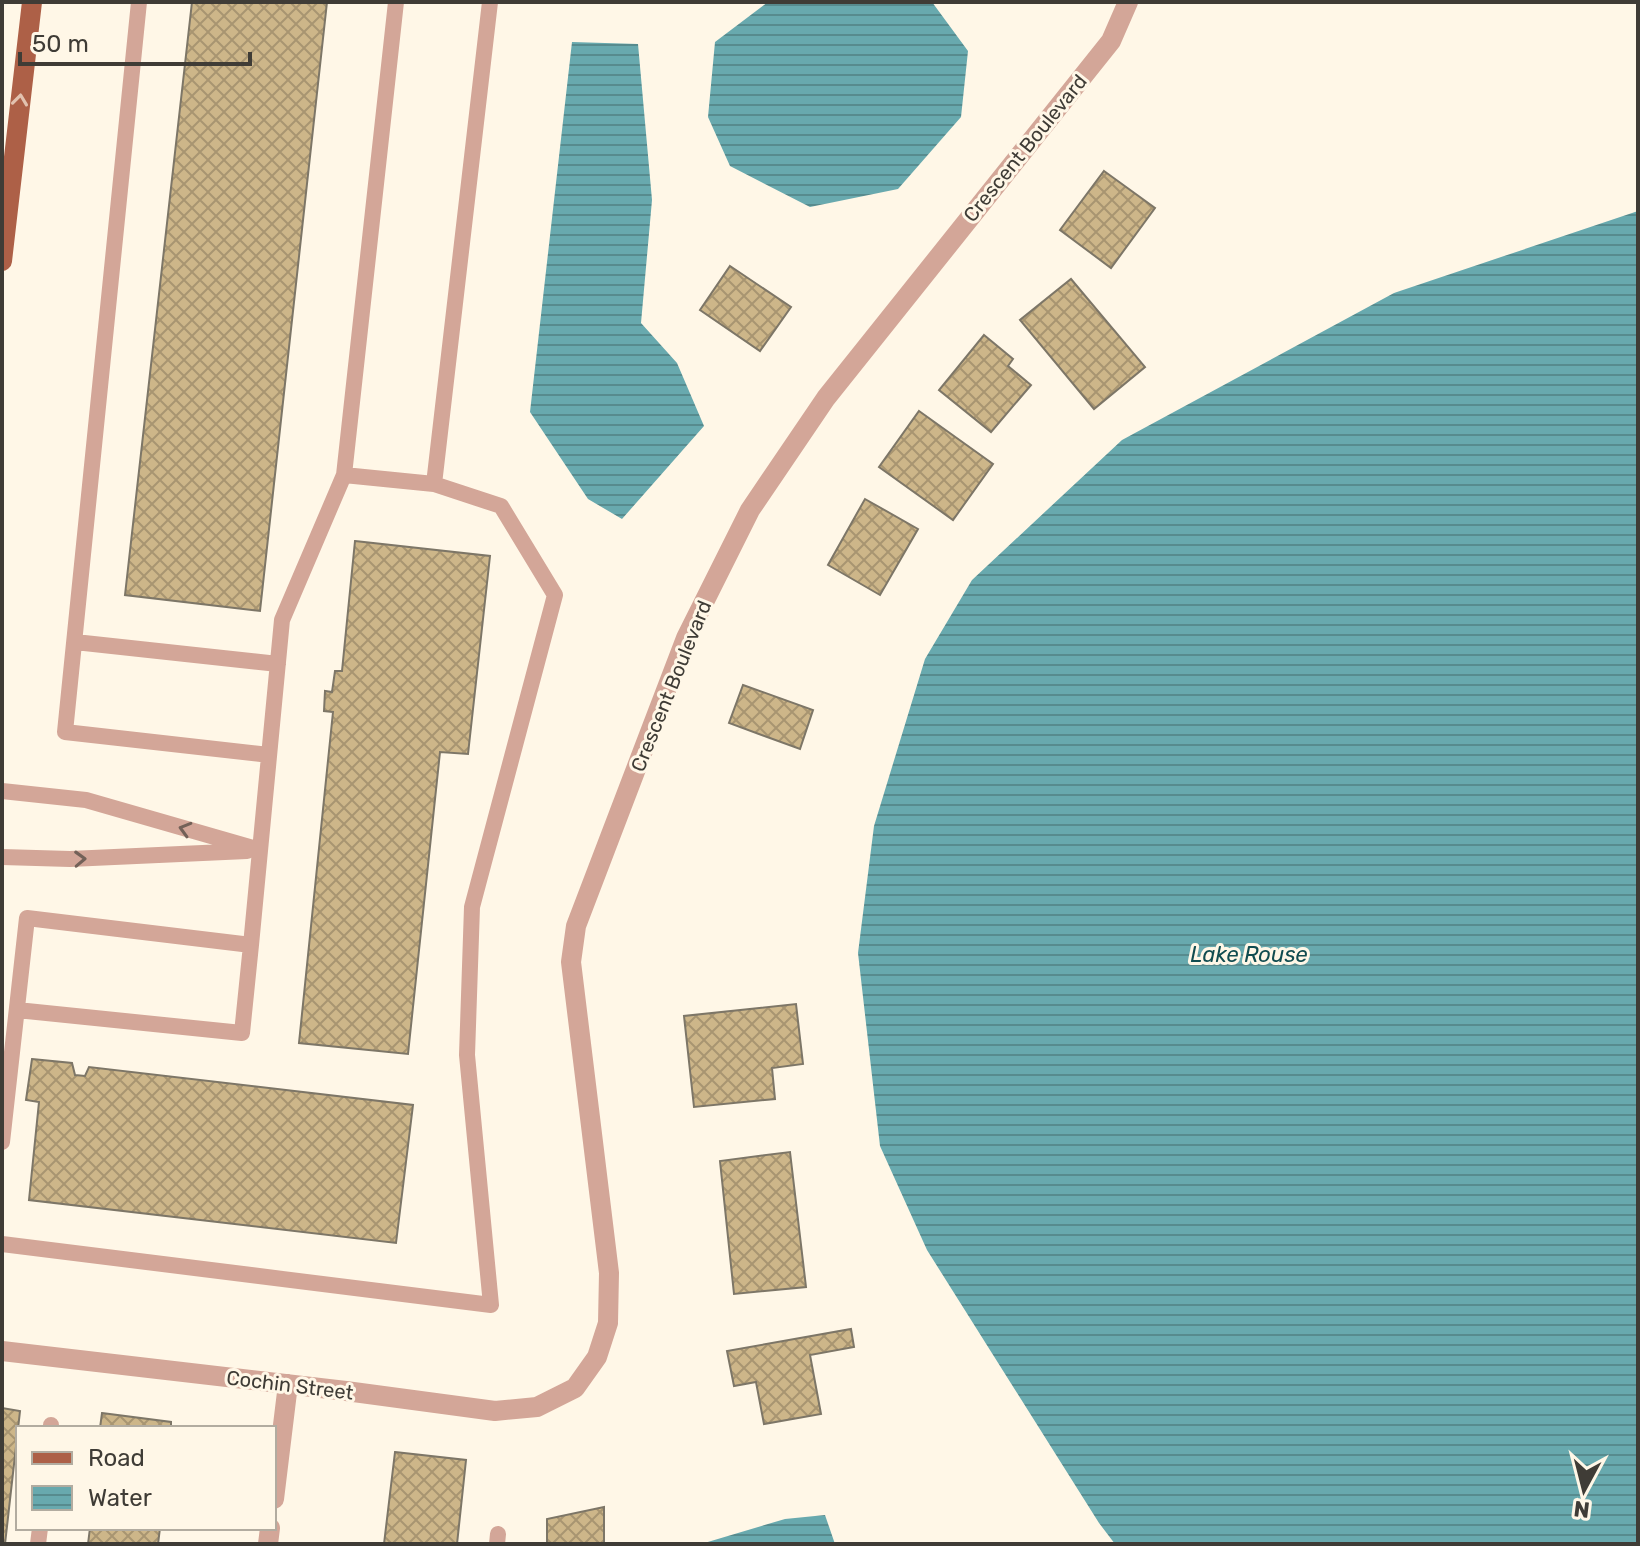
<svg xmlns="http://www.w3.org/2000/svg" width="1640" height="1546" font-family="Rubik,sans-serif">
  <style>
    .water { fill: url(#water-rules) }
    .building { fill: url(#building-cross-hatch); stroke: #7d7667; stroke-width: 2 }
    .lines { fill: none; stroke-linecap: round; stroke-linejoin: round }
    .lane { stroke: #d3a698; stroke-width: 16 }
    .street { stroke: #d3a698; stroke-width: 20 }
    .primary { stroke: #ad6047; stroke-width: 20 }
    .oneway { stroke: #e2c2af }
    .oneway2 { stroke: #736158 }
    .labels { text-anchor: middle; stroke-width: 6; stroke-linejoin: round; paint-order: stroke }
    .street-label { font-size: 20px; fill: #3f3c36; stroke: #fff7e7 }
    .water-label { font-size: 22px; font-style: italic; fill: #114c50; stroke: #fff7e7 }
  </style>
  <defs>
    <pattern id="water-rules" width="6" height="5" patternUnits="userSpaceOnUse" patternTransform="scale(2)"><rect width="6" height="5" fill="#68a9ae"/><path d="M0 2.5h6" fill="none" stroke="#578b8e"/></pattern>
    <pattern id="building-cross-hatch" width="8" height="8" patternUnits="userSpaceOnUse" patternTransform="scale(2)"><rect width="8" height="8" fill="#cdb689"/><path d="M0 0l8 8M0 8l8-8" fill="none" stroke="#a89571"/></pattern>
  </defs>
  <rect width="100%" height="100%" fill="#fff7e7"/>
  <path class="water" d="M768,2H932L968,51L961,117L898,189L810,207L730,166L708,117L715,42Z
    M572,42L638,44L652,200L641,323L677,363L704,426L622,519L588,499L530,412Z
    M1638,211V1544H1115L1099,1523L927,1250L880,1146L858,953L874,826L925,659L972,580L1122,440L1394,293Z
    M825,1515L835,1544H701L785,1519Z"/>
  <path class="building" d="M192,2H327L260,611L125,595Z
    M1104,171L1155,208L1111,268L1060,230Z
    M730,266L791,307L760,351L700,310Z
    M1071,279L1145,367L1094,409L1020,320Z
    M984,335L1013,359L1008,366L1031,385L991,432L939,390Z
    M919,411L993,464L953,520L879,467Z
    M865,499L918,529L880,595L828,565Z
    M355,541L490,556L468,754L440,752L408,1054L299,1043L333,712L324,711L325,691L332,692L335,671H342Z
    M743,685L813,710L800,749L729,723Z
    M796,1004L803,1064L772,1068L775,1099L694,1107L684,1016Z
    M32,1059L72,1063L75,1075L85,1076L89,1067L413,1105L396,1243L29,1200L39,1102L26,1100Z
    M790,1152L806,1287L734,1294L720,1161Z
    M851,1329L854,1347L810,1355L821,1414L764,1424L756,1382L734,1386L727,1351Z
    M2,1408L20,1411L5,1544H2Z
    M102,1413L171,1422V1428H100Z
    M395,1452L466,1460L457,1544H384Z
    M604,1507V1544H547V1519Z
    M90,1528H160L158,1544H88Z"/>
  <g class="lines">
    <path class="lane" d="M139,2L65,732L269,755
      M344,475L434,484L490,2
      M75,642L278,664
      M2,791L86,800L260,850
      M2,857L70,859L247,851
      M17,1010L242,1033L251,945
      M2,1142L27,918L251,945L282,620L344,475L396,2
      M2,1244L491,1305L467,1055L472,907L555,595L501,506L434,484
      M51,1428V1425
      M38,1544L40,1528
      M497,1544L498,1534"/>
    <path class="street" d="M2,1351L346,1391L495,1411L537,1407L575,1388L597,1357L608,1323L609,1273L571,962L576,926L686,638L750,510L826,398L1111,41L1128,2
      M274,1499L288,1384
      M268,1544L270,1528"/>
    <path class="primary" d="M2,261L32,2"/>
  </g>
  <defs><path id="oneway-chevron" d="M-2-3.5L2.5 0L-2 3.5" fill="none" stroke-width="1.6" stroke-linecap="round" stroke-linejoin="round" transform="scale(2)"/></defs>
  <use class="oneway" href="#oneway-chevron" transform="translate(20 100) rotate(-83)"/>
  <g class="oneway2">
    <use href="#oneway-chevron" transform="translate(185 829) rotate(-164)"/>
    <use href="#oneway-chevron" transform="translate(80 859) rotate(-2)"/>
  </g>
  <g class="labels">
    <g class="street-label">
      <text transform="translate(1025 148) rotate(-51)" y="7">Crescent Boulevard</text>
      <text transform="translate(671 686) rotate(-68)" y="7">Crescent Boulevard</text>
      <text transform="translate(290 1385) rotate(7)" y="7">Cochin Street</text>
    </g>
    <g class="water-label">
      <text x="1249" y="962">Lake Rouse</text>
    </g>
  </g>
  <rect width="1640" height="1546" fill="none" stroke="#3f3c36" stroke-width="8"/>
  <rect x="16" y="1426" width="260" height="104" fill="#fff7e7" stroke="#b2aca0" stroke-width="2"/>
  <rect x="32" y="1452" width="40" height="12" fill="#ad6047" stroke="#b2aca0" stroke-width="2"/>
  <text x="88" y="1466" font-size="24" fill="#3f3c36">Road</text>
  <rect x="32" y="1486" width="40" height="24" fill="url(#water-rules)" stroke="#b2aca0" stroke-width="2"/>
  <text x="88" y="1506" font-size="24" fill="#3f3c36">Water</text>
  <g transform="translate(1584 1490) rotate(187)" stroke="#fff7e7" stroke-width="6" paint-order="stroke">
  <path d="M0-6L14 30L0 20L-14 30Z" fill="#3f3c36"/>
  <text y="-12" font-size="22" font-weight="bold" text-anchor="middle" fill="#3f3c36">N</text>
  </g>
  <path d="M20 52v12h230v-12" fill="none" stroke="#3f3c36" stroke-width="4"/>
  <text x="32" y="52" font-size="24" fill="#3f3c36" stroke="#fff7e7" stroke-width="6" paint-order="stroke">50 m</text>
</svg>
